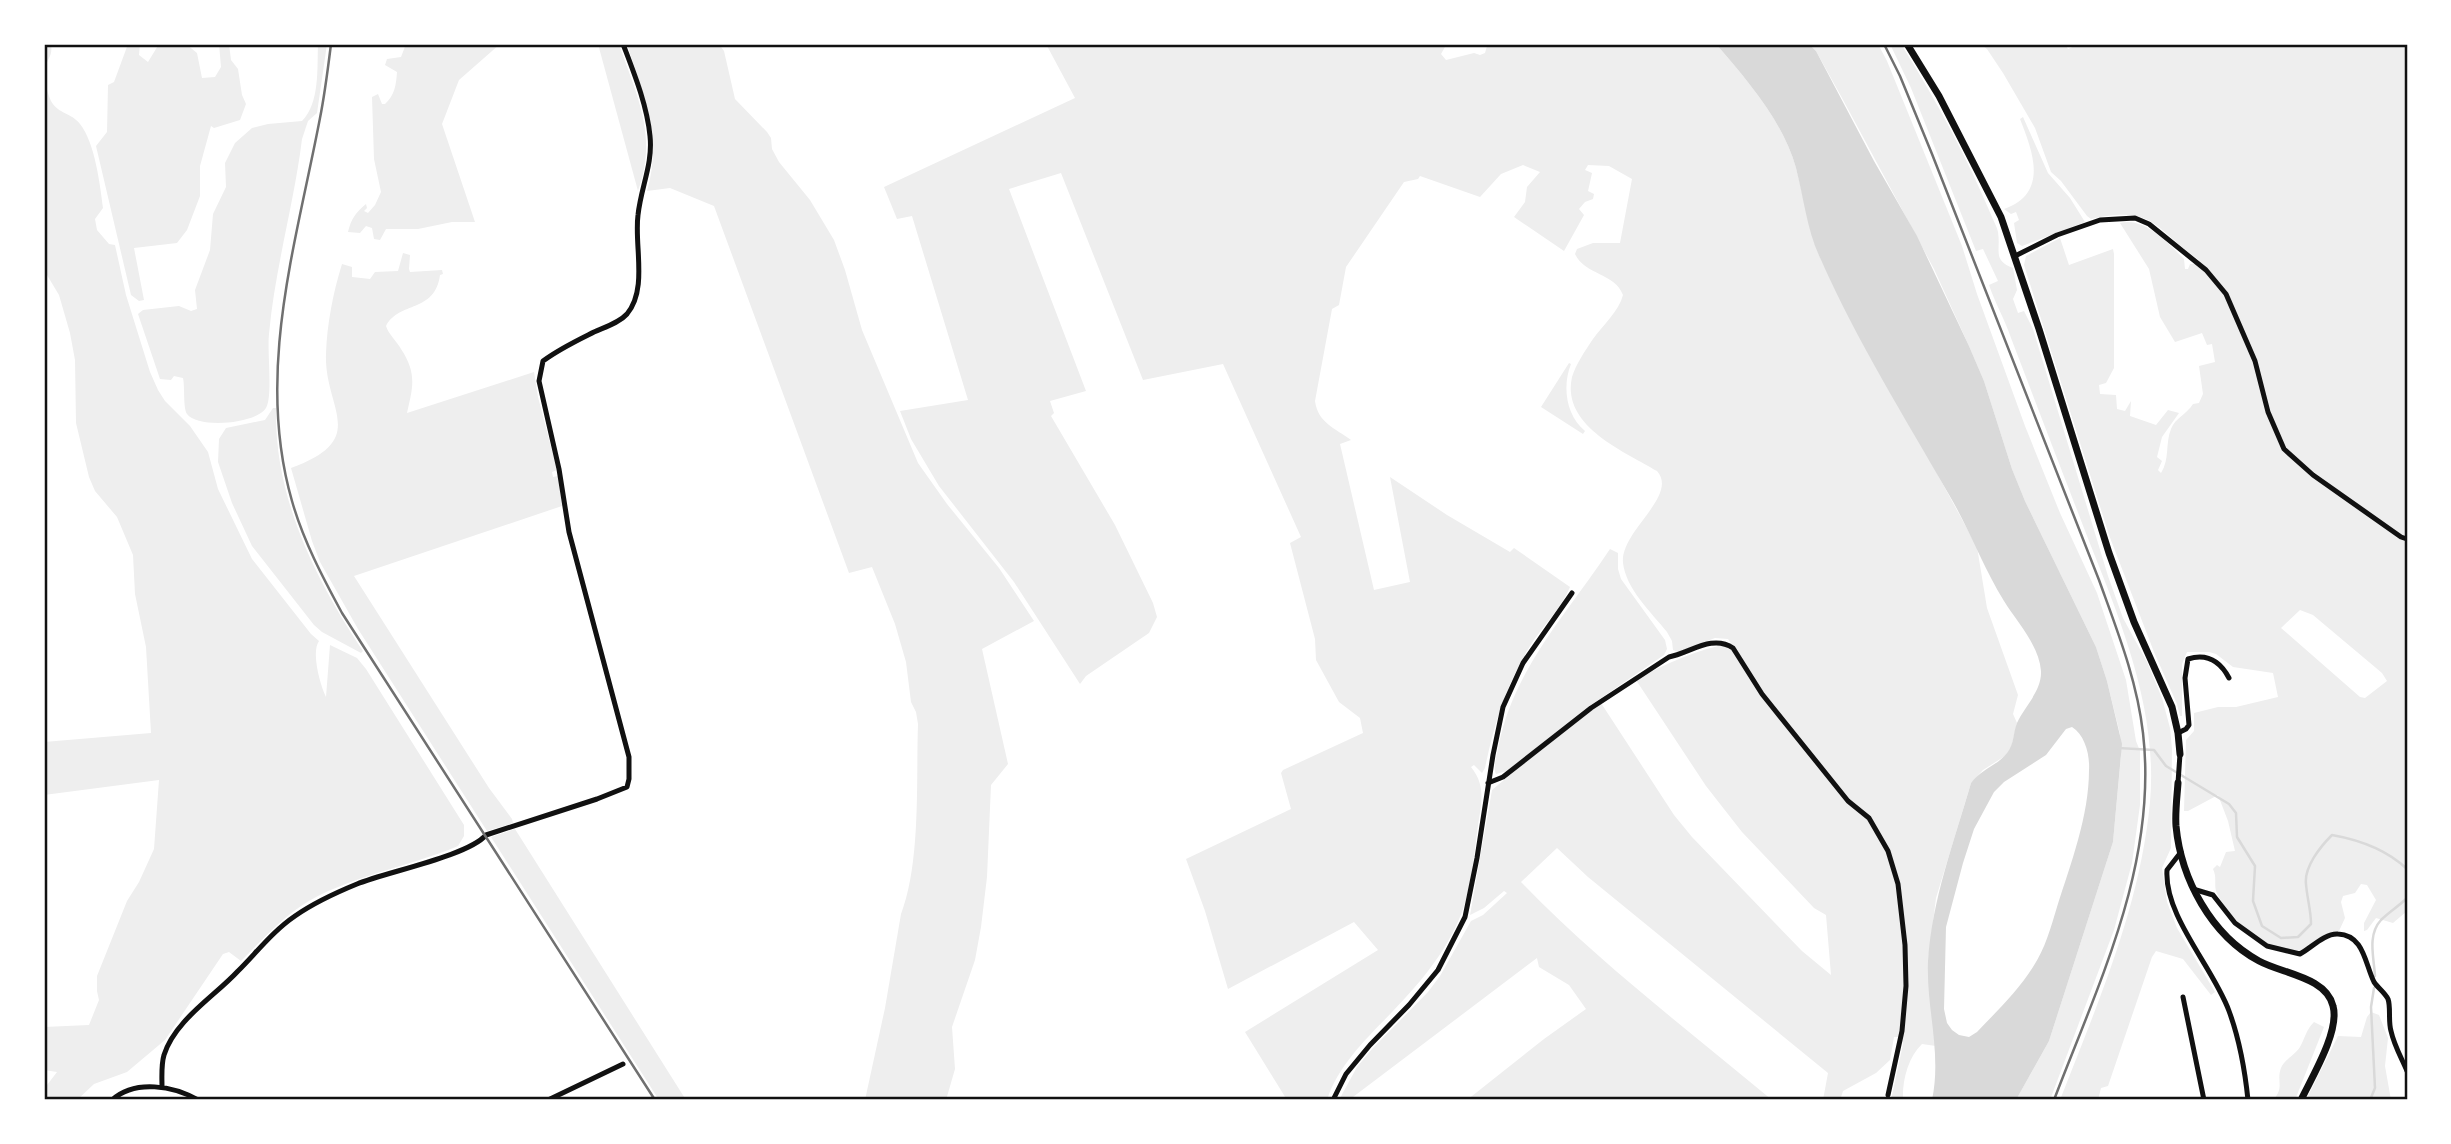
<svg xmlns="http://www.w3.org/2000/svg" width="2451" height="1144" font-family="'Fira Sans Condensed',sans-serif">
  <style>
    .green { fill: #eee; fill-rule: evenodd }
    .water { fill: #d9d9d9; fill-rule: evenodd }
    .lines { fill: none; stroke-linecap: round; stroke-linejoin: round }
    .stream { stroke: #d9d9d9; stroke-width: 2.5 }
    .minor { stroke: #111; stroke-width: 5 }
    .tertiary { stroke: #111; stroke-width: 7 }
    .rail { stroke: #707070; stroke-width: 2.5 }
    .neatline { fill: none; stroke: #111; stroke-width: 2.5 }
  </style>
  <rect width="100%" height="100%" fill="#fff"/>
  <path class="green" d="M44,44H51C53,57 47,58 45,69C44,78 47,93 51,101C58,114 72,113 80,124C95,143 100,184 103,208L95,219L97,230L109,244L115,245L126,295L150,372L158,390L165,401L190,426L208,452L218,489L252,559L311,634L319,641C311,652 320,685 326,697L330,645L357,658L366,669L464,825V836L458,846C411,866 342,878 301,906C279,921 260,942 241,961L229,952L223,954L165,1040L127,1072L94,1084L77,1100H44V1089L57,1072L44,1070V1027L89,1025L99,1000L97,991V976L127,901L139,882L154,849L159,780L44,795V742L151,733L146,647L135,594L133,555L117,517L95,491L89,477L76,423L75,360L70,333L59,295L44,270Z
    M128,44H140L139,55L148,62L159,44H186L197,53L202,78L215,77L221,67L219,44H229L231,60L238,69L242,95L246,104L240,120L214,128L211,126L200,166V196L187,230L177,243L134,248L144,300L139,301L131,295L96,146L107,132L108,85L114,82Z
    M318,44H327L317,113L308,121L302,139C294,204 275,268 269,334C267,351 273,396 266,408C256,424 198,429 187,414C183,408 185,387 183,378L174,376L171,380L160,379L138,314L143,310L179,306L191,311L197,309L195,290L210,250L213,214L226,187L225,163L235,143L252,128L268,124L302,121C320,103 317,68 318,44Z
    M406,44H500L459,80L442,124L475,222H452L418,229H386L380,240L374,239L372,228L366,226L360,233L348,232C351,219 356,212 366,204L367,208L364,211L368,213L375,205L381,192L374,159L372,97L378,94L382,104H385C395,95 396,85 397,72L385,65L387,59L401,57Z
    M598,44H619C637,97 658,135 638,191Z
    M627,44H719L724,51L735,99L767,132L771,138L772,149L779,162L810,200L834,240L845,270L862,330L918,463L947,504L999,568L1034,621L982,649L1008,764L991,785L987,877L981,927L975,960L952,1027L955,1069L946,1100H865L885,1008L901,914C921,862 916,780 918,724L916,712L911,702L906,662L895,624L872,567L849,573L714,206L670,188L647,191C663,136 643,95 627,44Z
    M1046,44H1460L1459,47H1445L1441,54L1446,60L1474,53L1480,55L1485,53L1487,46L1494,44H1716C1747,80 1783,121 1796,168C1805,200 1808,232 1822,262L1977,547L1987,608L2018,695L2013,714L2017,723L2011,748L2005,756L1983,770L1971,783L1936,898L1928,961L1936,1046L1922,1044C1908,1057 1902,1081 1903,1100H1891L1903,1044L1901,1037H1894L1890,1060L1876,1073L1843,1091L1840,1100H1823L1828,1073L1588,877L1557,848L1521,882C1598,962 1687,1029 1772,1100H1467L1544,1039L1586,1009L1569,985L1539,967L1537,958L1349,1100H1339L1357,1067L1372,1049L1428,992L1440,976L1471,921L1483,915L1507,893L1504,891L1484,908L1470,915L1492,790L1546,745L1601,703L1674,815L1692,837L1802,951L1831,975L1826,915L1814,908L1742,832L1706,786L1636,680C1666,663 1697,650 1731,643L1728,639L1715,638L1678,652L1673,650L1672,641L1667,632C1651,612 1626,589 1623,563C1620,531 1679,496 1657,471C1624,451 1561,426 1572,377C1576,364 1585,351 1593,339C1603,325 1619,311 1623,295C1615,273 1585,275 1575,254L1577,249L1593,243H1620L1632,179L1609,166L1588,165L1585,170L1592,173L1588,191L1594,194L1593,199L1585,202L1579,209L1584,215L1564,251L1514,217L1525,202L1527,187L1540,172L1523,165L1501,174L1480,197L1420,176L1418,179L1404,182L1346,267L1339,305L1332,309L1315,401C1318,423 1335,428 1351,440L1340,444L1374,590L1410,582L1390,477L1447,515L1510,552L1514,548L1570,587C1562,607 1542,627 1530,646C1506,685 1494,724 1485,768L1482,773L1474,765L1471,767C1488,788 1480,807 1477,833C1474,857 1471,883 1464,906C1451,946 1422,981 1393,1011C1368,1037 1338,1065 1327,1100H1287L1245,1032L1378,950L1354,922L1228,989L1205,911L1186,859L1291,809L1281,773L1283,770L1363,733L1360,718L1339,702L1316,660L1315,639L1290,543L1301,537L1223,364L1143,380L1061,173L1009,189L1086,391L1050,401L1054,413L1051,416L1115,525L1153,603L1157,617L1149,633L1086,676L1080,684L1014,582L939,486L911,439L900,411L968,400L912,216L897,219L884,187L1075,98Z
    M1809,44H1878L1887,61L1962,246L1977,294L2025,426L2060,513L2097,593L2126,680L2136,741L2140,751V805L2132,863L2114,930L2050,1100H2016L2049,1041L2113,842L2121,756L2120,734L2107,681L2096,647L2025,501L2012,469L1984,381L1969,346L1934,269L1842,98L1816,51Z
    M1890,44H1901C1936,100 1967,157 1992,217C1994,222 1997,227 1998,232C2001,251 1992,260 2013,268L2017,290L2013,299L2018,313L2024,311L2033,329L2108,576L2123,618L2147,662L2162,698L2170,728L2172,749L2171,848L2162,868L2167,902L2177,928L2215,992L2211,995L2183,959L2156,951L2152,957L2108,1086L2101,1088L2098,1100H2060C2098,1002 2140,908 2150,802C2158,711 2122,624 2089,541C2063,474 2037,406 2011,338C2005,320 1995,303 1989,285L1998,281L1983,249L1976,251L1911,88Z
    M1980,44H2065L2068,49L2079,44H2407V911L2393,923L2376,918L2367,930L2364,931V923L2376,900L2367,885L2361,884L2355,893L2343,896L2341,902L2345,918L2339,931L2325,935L2299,953C2289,950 2276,949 2266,944C2249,935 2223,909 2216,891C2214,883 2217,877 2213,869L2217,865L2220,867L2226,852L2235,851L2228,821L2218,795L2188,811H2184L2186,740L2194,731V713L2218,707H2236L2278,697L2273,673L2233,667L2216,654L2209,652H2187L2182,664V716H2180L2177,704L2154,652L2109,535L2024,265L2026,256L2060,238L2069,265L2113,249L2114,254V368L2106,383L2099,385L2100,394L2116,395L2117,409L2125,411L2131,401L2130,416L2156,425L2168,410L2179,413L2162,437L2157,457L2162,461L2158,470L2161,473C2170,459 2165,444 2171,429C2175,418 2187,414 2193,404L2199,403L2203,394L2199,366L2215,362L2212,344L2207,345L2202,333L2175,342L2160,317L2149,269L2120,223C2145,217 2168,243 2184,259L2185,269H2188L2190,264H2196L2199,260C2153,228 2155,205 2091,219L2087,216L2061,181L2051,172L2035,128L2003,73L1987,49ZM2300,610L2313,615L2382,673L2387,681L2365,698L2360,697L2281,628Z
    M2023,117L2048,173L2070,198L2085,222L2022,246L2017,243L2014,223L2019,220L2016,212L2011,214L2004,209C2049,193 2033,152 2020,119Z
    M403,253L410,255L409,269L410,272L442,270L443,274L440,275C435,313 399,301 386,326C389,335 396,340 401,349C417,373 413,387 407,413L534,372L538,397L557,470L552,472L553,477L558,476L562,506L354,576L489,788L512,819L513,823L487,831L358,629L320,562L312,541L291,468C371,439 324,409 326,354C327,324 333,293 342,264L352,267V277L370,279L375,272L398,271Z
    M1569,363L1571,364C1562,386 1566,416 1585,431L1583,434L1541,407Z
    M273,408H276C274,497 315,579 363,651L361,653L322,632L314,625L252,546L232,503L218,462L219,439L226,428L265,420Z
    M1610,549L1618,553V569L1621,579L1665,640L1667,649L1664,655L1585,709L1507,771L1496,774C1493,768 1496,758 1498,749C1512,670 1568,613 1610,549Z
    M515,829L686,1100H659L491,837Z
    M2371,1012L2379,1015L2388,1038L2385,1066L2391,1100H2306L2338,1036L2361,1037L2367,1017Z
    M2314,1022L2324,1027L2295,1100H2273C2285,1087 2276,1081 2281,1068C2284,1060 2295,1055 2300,1047C2305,1038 2306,1030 2314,1022Z"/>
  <path class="water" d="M1716,44H1809L1816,51L1874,161L1917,236L1969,346L1984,381L2012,469L2025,501L2096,647L2107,681L2122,744L2113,842L2049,1041L2016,1100H1932C1942,1053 1926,1008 1928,961C1932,899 1954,842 1971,783C1981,769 1997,766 2007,753C2014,745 2013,733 2017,723C2024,707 2042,691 2041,671C2039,645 2017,622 2004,601C1983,567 1969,528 1948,493C1904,416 1857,341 1821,260C1807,231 1804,199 1796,168C1783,121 1747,80 1716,44ZM2072,727C2085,735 2090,755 2089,770C2089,816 2071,863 2057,907C2051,927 2045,949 2033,967C2018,991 1996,1012 1977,1032L1969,1037L1959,1035L1952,1030L1947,1023L1944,1009L1946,927L1963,863L1974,829L1994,792L2004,782L2046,755L2066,729Z"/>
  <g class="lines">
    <path class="stream" d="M2118,748L2154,750L2166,766L2229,804L2236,813L2237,837L2255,866L2253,901L2262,926L2281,938L2298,937L2311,924C2311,910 2307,898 2306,884C2304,867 2320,847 2332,835C2360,840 2386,849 2407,869
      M2375,976C2374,958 2367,935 2381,920C2389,912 2399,906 2407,898
      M2370,1100L2375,1088L2371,1007L2374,988"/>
    <path class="minor" d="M2015,256L2057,235L2100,220L2135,218L2149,224L2206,270L2226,294L2255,361L2268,412L2284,449L2313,475L2401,537L2407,539
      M2178,733L2186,729L2189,725L2185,678L2188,659C2207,653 2220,661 2229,678
      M1488,783L1503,777L1591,708L1669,657C1690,653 1712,634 1733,648L1762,694L1848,801L1869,818L1888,851L1898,884L1905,945L1906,986L1902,1031L1888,1095
      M2178,783L2180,754
      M2181,852L2167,870C2164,916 2213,967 2229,1011C2239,1038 2245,1071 2248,1100
      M2193,889L2213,895L2235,923L2267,946L2300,954C2311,948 2325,933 2338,934C2364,935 2365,964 2374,982C2378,988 2385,993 2388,999C2391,1007 2388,1021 2391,1031C2394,1045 2401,1057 2407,1071
      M2183,997L2204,1100
      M162,1087C162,1077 161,1065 164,1055C175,1020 214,997 238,971C257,952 273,931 295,916C315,902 335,893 357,884C386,872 468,856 486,835L597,799L627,787L629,779V757L569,532L559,469L539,381L543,361C559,349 576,341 594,332C605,327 619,323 627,314C648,289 634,245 638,215C641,187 653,164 650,136C647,105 634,73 623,44
      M112,1100C135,1079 174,1086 198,1100
      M548,1100L623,1064
      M1333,1100L1346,1074L1370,1045L1409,1005L1438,970L1465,917L1477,858L1493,755L1503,707L1523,663L1572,593"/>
    <path class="tertiary" d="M1907,44L1939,96L2001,217L2039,329L2109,553L2134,622L2172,707L2178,733L2180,754
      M2178,783C2177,797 2175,812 2176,826C2181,879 2211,935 2259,961C2283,974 2326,977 2333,1006C2340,1031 2312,1077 2301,1100"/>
    <path class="rail" d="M331,44C328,68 325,93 320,118C296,244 255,373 292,501C303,540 323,578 342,613L655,1100
      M1884,44L1900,76L1932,154L2099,580C2117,630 2137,680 2143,733C2158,863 2099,982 2054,1100"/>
  </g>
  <rect width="2451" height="1144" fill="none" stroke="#ffffff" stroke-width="91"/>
  <rect x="46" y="46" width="2360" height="1052" class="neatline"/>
</svg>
